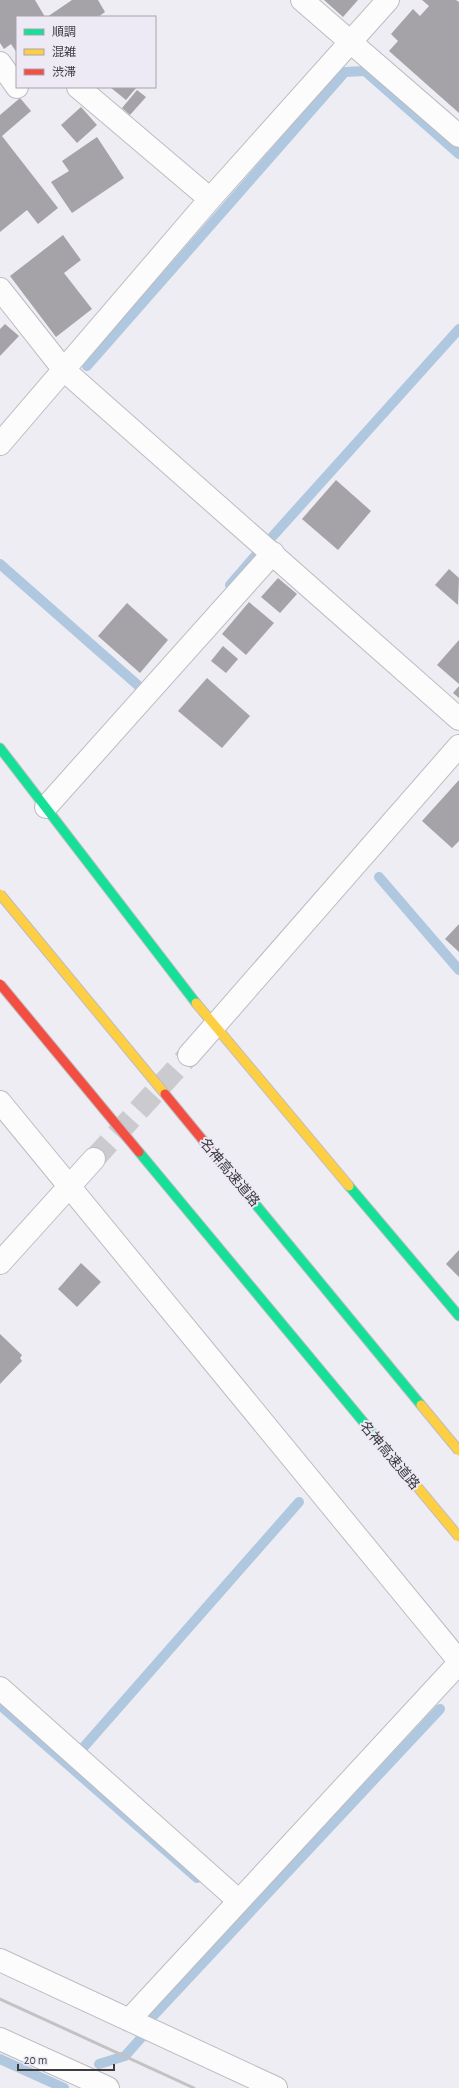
<svg xmlns="http://www.w3.org/2000/svg" width="459" height="2088" font-family="'Alegreya Sans','Noto Sans JP',sans-serif">
  <style>
    .lines { fill: none; stroke-linecap: round; stroke-linejoin: round }
    .stream { stroke: #afc7df; stroke-width: 10 }
    .building { fill: #a5a3a7 }
    .street-tunnel { stroke: #cbcacf; stroke-width: 22; stroke-dasharray: 22 11; stroke-linecap: butt }
    .street-casing { stroke: #bdbcc1; stroke-width: 24 }
    .fast-casing { stroke: #bdbcc1; stroke-width: 11 }
    .slow-casing { stroke: #bdbcc1; stroke-width: 11 }
    .street { stroke: #fcfcfd; stroke-width: 22 }
    .fast { stroke: #16e098; stroke-width: 9 }
    .slow { stroke: #ffcf43; stroke-width: 9 }
    .rail { stroke: #c3c2c3; stroke-width: 3 }
    .fast-bridge-casing { stroke: #bdbcc1; stroke-width: 11; stroke-linecap: butt }
    .slow-bridge-casing { stroke: #bdbcc1; stroke-width: 11; stroke-linecap: butt }
    .jam-bridge-casing { stroke: #bdbcc1; stroke-width: 11; stroke-linecap: butt }
    .fast-bridge { stroke: #16e098; stroke-width: 9 }
    .slow-bridge { stroke: #ffcf43; stroke-width: 9 }
    .jam-bridge { stroke: #f24e42; stroke-width: 9 }
    .labels { text-anchor: middle; stroke-width: 4; stroke-linejoin: round; paint-order: stroke }
    .street-label { font-size: 14px; fill: #3d3c40; stroke: #edeaf6 }
  </style>
  <rect width="100%" height="100%" fill="#eeedf3"/>
  <g class="lines">
    <path class="stream" d="M87,366L345,72L365,71L459,154
      M272,537L459,329
      M0,564L141,688
      M230,585L256,555
      M379,877L459,970
      M0,1705L197,1878
      M82,1749L299,1502
      M153,2016L440,1709
      M0,2059L64,2088
      M99,2064L125,2056L141,2038"/>
  </g>
  <path class="building" d="M0,0H35L45,17H17V53L11,44L4,49L0,43Z
    M72,0H98L105,12L98,17H47Z
    M324,0H358L343,17Z
    M422,0H456L459,2V113L389,51L398,41L391,34L413,9L420,16L429,6Z
    M110,87H137L126,100Z
    M137,90L146,97L130,115L122,108Z
    M20,98L31,111L2,136L58,208L38,224L27,210L0,232V115Z
    M81,107L97,125L77,143L61,125Z
    M97,137L124,178L72,213L51,182L69,171L62,161Z
    M63,235L81,260L64,273L92,309L56,337L10,276Z
    M5,324L19,336L0,356V329Z
    M336,480L371,511L338,550L302,519Z
    M449,569L459,578L458,605L435,585Z
    M278,578L297,594L280,613L261,597Z
    M249,602L274,623L246,655L222,634Z
    M127,603L168,640L140,673L98,636Z
    M459,640V684L437,665Z
    M223,646L238,659L226,673L211,661Z
    M207,678L250,716L222,748L178,711Z
    M459,686V698L453,693Z
    M459,780V841L452,848L422,821Z
    M459,924V952L445,939Z
    M459,1250V1277L446,1264Z
    M81,1263L101,1282L77,1307L58,1289Z
    M0,1334L22,1355L20,1358L22,1361L0,1384Z"/>
  <g class="lines">
    <path class="street-tunnel" d="M94,1159L189,1055"/>
    <defs>
      <path id="street" d="M302,0L459,136
        M0,63L17,87
        M78,87L210,199
        M0,289L64,370L459,719
        M0,444L210,199L388,0
        M46,807L273,553
        M189,1055L459,746
        M0,1102L459,1661
        M0,1263L94,1159
        M0,1688L239,1901
        M0,1960L276,2088
        M129,2020L459,1663
        M0,2039L108,2088"/>
      <path id="fast" d="M0,748L196,1003
        M349,1186L459,1316"/>
      <path id="slow" d="M196,1003L349,1186"/>
    </defs>
    <use href="#street" class="street-casing"/>
    <use href="#fast" class="fast-casing"/>
    <use href="#slow" class="slow-casing"/>
    <use href="#street" class="street"/>
    <use href="#fast" class="fast"/>
    <use href="#slow" class="slow"/>
    <path class="rail" d="M0,1999L194,2088"/>
    <defs>
      <path id="fast-bridge" d="M139,1152L405,1472
        M252,1200L421,1405"/>
      <path id="slow-bridge" d="M0,894L165,1094
        M421,1405L459,1451
        M405,1472L459,1537"/>
      <path id="jam-bridge" d="M0,984L139,1152
        M165,1094L252,1200"/>
    </defs>
    <use href="#fast-bridge" class="fast-bridge-casing"/>
    <use href="#slow-bridge" class="slow-bridge-casing"/>
    <use href="#jam-bridge" class="jam-bridge-casing"/>
    <use href="#fast-bridge" class="fast-bridge"/>
    <use href="#slow-bridge" class="slow-bridge"/>
    <use href="#jam-bridge" class="jam-bridge"/>
  </g>
  <g class="labels">
    <g class="street-label">
      <text transform="translate(230 1172) rotate(50)" y="5">名神高速道路</text>
      <text transform="translate(390 1455) rotate(50)" y="5">名神高速道路</text>
    </g>
  </g>
  <rect x="16" y="16" width="140" height="72" fill="#edeaf6" stroke="#a7a4ad"/>
  <rect x="24" y="29" width="20" height="6" fill="#16e098" stroke="#a7a4ad"/>
  <text x="52" y="36" font-size="12" fill="#3d3c40">順調</text>
  <rect x="24" y="49" width="20" height="6" fill="#ffcf43" stroke="#a7a4ad"/>
  <text x="52" y="56" font-size="12" fill="#3d3c40">混雑</text>
  <rect x="24" y="69" width="20" height="6" fill="#f24e42" stroke="#a7a4ad"/>
  <text x="52" y="76" font-size="12" fill="#3d3c40">渋滞</text>
  <path d="M18 2064v6h96v-6" fill="none" stroke="#3d3c40" stroke-width="2"/>
  <text x="24" y="2064" font-size="12" fill="#3d3c40" stroke="#edeaf6" stroke-width="3" paint-order="stroke">20 m</text>
</svg>
